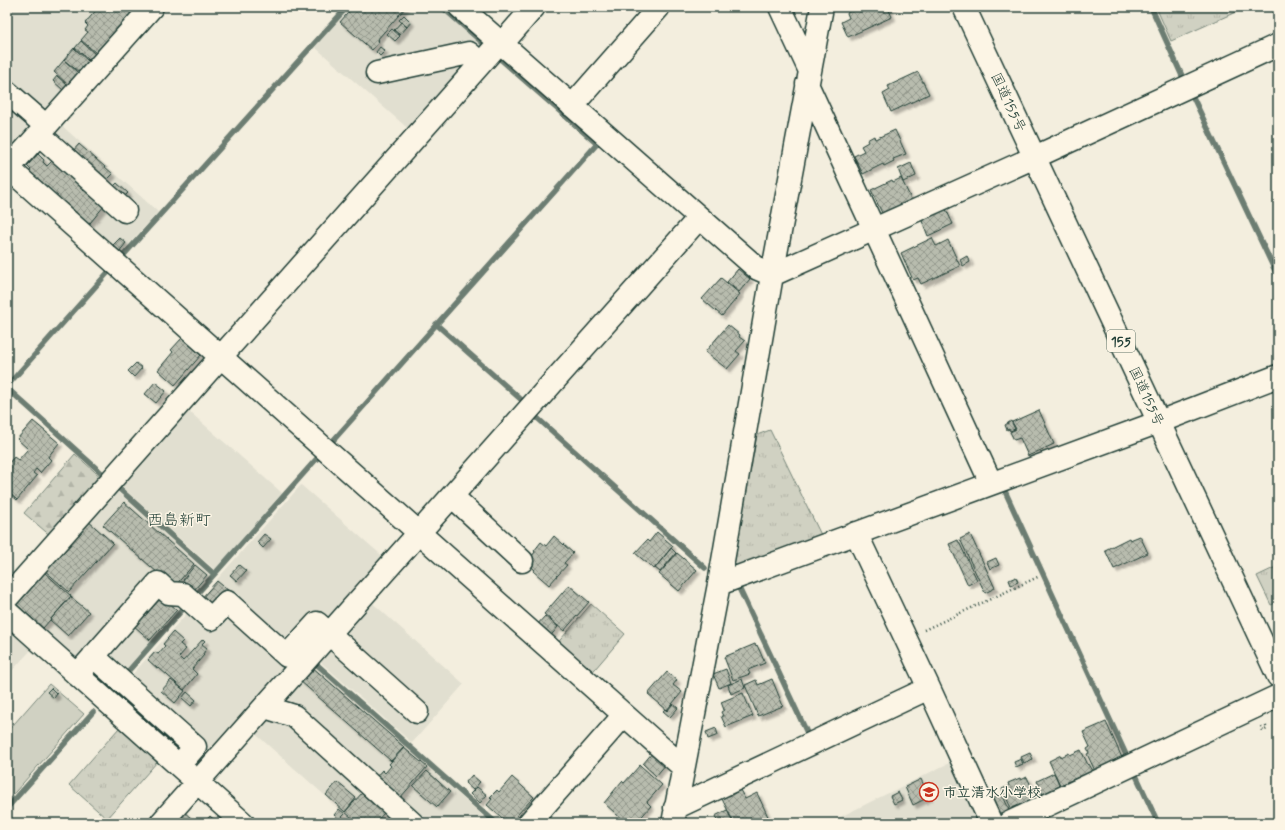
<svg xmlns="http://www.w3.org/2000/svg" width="1285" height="830" font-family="Mynerve,'Klee One',sans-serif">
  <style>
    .built { fill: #e1dfd0 }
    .grass { fill: url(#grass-tufts); stroke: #78877b }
    .forest { fill: url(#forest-firs); stroke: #78877b }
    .park { fill: #d0d1c2; stroke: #78877b }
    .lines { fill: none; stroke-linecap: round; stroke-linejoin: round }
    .stream { stroke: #6c7d72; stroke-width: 5.5 }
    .building { fill: url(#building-cross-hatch); stroke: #1f3d34; filter: url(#shadow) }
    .minor-casing { stroke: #1f3d34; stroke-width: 25 }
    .highway-casing { stroke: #1f3d34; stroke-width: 25 }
    .path { stroke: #1f3d34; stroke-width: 2.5; stroke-dasharray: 1 3; stroke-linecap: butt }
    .minor { stroke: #fcf5e5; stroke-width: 22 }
    .highway { stroke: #fcf5e5; stroke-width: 22 }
    .labels { text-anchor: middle; stroke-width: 3; stroke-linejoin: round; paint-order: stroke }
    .shield { fill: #fcf5e5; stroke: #617469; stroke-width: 1 }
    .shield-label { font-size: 13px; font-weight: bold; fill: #1f3d34 }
    .street-label { font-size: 14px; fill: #1f3d34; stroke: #fcf5e5 }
    .poi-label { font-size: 14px; font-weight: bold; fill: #1f3d34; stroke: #fcf5e5; text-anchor: start }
    .quarter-label { font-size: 16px; fill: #1f3d34; stroke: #fcf5e5 }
  </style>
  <defs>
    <pattern id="grass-tufts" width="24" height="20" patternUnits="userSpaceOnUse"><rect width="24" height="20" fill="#d0d1c2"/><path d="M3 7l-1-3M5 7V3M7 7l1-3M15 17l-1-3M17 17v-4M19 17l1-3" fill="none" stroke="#b2b4a7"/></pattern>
    <pattern id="forest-firs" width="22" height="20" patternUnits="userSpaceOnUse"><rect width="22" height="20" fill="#d0d1c2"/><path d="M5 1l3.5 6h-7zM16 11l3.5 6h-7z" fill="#b2b4a7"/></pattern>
    <pattern id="building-cross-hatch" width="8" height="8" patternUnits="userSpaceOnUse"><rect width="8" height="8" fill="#b8bcae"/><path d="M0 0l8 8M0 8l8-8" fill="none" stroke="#959a8e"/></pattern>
    <filter id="shadow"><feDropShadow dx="3.5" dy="3.5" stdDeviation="1" flood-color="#0004"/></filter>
  </defs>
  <rect width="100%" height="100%" fill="#f3eede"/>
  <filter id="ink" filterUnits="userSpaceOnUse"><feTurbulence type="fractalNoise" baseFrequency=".025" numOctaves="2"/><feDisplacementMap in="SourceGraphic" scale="8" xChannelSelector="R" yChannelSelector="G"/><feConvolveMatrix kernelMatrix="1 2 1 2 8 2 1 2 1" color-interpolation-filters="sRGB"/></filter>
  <g filter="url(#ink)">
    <path class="built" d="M7,7H139L7,156Z
      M350,7H439L487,50L413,133L315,47Z
      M60,124L158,212L117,257L24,174L25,162Z
      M183,406L282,493L215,570L122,487L125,474Z
      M301,485L387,560L204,764H195L115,694Z
      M113,488L211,574L109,688L15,605Z
      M368,599L464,684L412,743L316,658Z
      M7,629L31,650L7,676Z
      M311,664L491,823H356L251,730Z
      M953,761L980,823H828Z"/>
    <path class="grass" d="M1156,7H1247L1171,41Z
      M770,430L822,537L739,568L733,562L757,435Z
      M1278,566V602L1271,605L1257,576Z
      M591,604L625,634L589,676L555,646Z
      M119,728L157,762L107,819L69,785Z"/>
    <path class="forest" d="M75,454L103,479L53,538L24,513Z"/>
    <path class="park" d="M49,684L84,714L8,800L7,732Z"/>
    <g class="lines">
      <path class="stream" d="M442,7L485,45
        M1151,7L1183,78
        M1192,95L1278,277
        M122,257L347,7
        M436,324L525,403
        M7,386L111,269
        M7,388L105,476
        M534,415L705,568
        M330,444L597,144L498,57
        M115,485L214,574
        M1004,489L1128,759
        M739,588L809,737
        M195,596L320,455
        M314,662L496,823
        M123,677L183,609
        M1134,771L1158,823
        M7,808L93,712"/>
    </g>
    <path class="building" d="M99,7H136L96,53L81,40L88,32L85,30L88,26L85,23Z
      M353,7H406L377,40L379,42L372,50L340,22Z
      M860,7H893V8L889,10L892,17L848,37L841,22L849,18L847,13Z
      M404,15L411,22L407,27L399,20Z
      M401,22L407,27L400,35L394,30Z
      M392,29L400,36L395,41L387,34Z
      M81,41L95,54L89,60L75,48Z
      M380,47L385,51L380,56L376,52Z
      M74,48L88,61L79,72L64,60Z
      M64,60L78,73L68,85L54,72Z
      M918,72L929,94L891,112L883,94L890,90L888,86Z
      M57,76L67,85L63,90L53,81Z
      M895,130L906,154L893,159L894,161L884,166L883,164L863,174L854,156L864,151L861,146L868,142L867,140L874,136L875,139Z
      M79,144L113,174L105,182L72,152Z
      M38,154L44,160L43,162L47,166L53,160L104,206L86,228L27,175L31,170L27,166Z
      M911,163L916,176L903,182L898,169Z
      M901,178L912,201L894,209L893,208L882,213L871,190L892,180L893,182Z
      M117,183L128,193L124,197L113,187Z
      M944,205L953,224L928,236L920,216Z
      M120,238L126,243L118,253L111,247Z
      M932,238L936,246L948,240L960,266L921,284L918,278L913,280L901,253Z
      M967,256L970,262L963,266L960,260Z
      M738,269L750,279L739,292L727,282Z
      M721,278L740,294L722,316L702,299Z
      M728,325L740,335L739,337L745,341L736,351L740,354L727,369L705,352Z
      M182,338L201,355L175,385L158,370L173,352L171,350Z
      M136,363L142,368L134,377L128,371Z
      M155,382L166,391L156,403L145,394Z
      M1039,410L1054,444L1028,456L1020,438L1014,440L1010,432L1016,429L1012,422Z
      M33,421L59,443L48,457L51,460L40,473L36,469L33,473L37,476L17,500L7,491V465L14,457L18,460L28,449L17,439Z
      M1011,421L1015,429L1010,431L1009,429L1007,430L1005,425Z
      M124,502L194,564L174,587L103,525Z
      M87,520L113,543L69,592L43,569Z
      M657,532L673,546L654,569L635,553L647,540L649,542Z
      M264,534L271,539L263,548L257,542Z
      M970,534L995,588L985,593L960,539Z
      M554,536L573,553L564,563L567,565L549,585L533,571L535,570L529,565L528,561L535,552L534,551L541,542L546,546Z
      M1140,536L1148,553L1114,569L1105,550L1129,538L1130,540Z
      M958,540L977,580L968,585L949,544Z
      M671,548L676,553L660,572L655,568Z
      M677,553L697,570L679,591L659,574Z
      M996,558L999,565L990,569L987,562Z
      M195,565L207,575L194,590L183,580Z
      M239,565L246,571L237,581L230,575Z
      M44,572L71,596L43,628L16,604Z
      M1016,577L1018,582L1011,585L1009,580Z
      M217,581L229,591L212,610L200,600Z
      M569,585L589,602L564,631L544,614Z
      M159,594L177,610L150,640L133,625Z
      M71,597L89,612L68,636L50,620Z
      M545,616L558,627L548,639L535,627Z
      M173,632L183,641L180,644L186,649L179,657L183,661L203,639L205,641L202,644L207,648L203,654L204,655L192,669L197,674L184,690L159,668L158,669L148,660L155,652L158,654L165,646L163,644Z
      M755,644L756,646L757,645L765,663L748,670L750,674L733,680L724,657Z
      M311,666L404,747L391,761L299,680Z
      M726,669L731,683L719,688L713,674Z
      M667,672L677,680L673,685L682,692L667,710L648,694Z
      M742,679L745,688L731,694L728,685Z
      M772,679L783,706L758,716L745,685L756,680L758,685Z
      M171,680L185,691L175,703L161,691Z
      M51,688L57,694L54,698L47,692Z
      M187,692L196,700L191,706L182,698Z
      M743,693L753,716L726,727L721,716H723L721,712L724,710L721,702Z
      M673,704L678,708L670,717L663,711L665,709L667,711Z
      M1106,722L1123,760L1096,773L1087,754L1089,753L1087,749L1090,747L1083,732Z
      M716,728L718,735L708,739L706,732Z
      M404,748L427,767L400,798L376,777L382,770L385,773L391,766L389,764Z
      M1081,750L1088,765L1089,764L1093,771L1060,785L1049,761L1061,755V757L1069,753L1070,755Z
      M653,752L666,764L656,776L643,764Z
      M1030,753L1033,759L1024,763L1021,757Z
      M1021,759L1023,764L1016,767L1014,762Z
      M640,765L662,785L647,802L651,806L636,823H634L631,820L628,823H626L604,803L622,781L624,783Z
      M427,771L450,792L437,807L413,786Z
      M1054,773L1060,786L1043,795L1037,781Z
      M472,775L480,782L473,790L465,783Z
      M512,777L534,797L516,816L518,818L513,823H508L487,805L492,799L490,797L497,790L499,792Z
      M1027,777L1037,799L1012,810L1002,789L1009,786L1008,783L1020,778L1021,780Z
      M921,779L929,797L913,805L905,787Z
      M337,782L356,798L345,812L326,795Z
      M477,787L487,795L480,803L470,794Z
      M740,790L745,799L757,793L771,823H734L721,797L728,794L729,796Z
      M898,792L902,800L894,804L890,796Z
      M362,793L384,813L375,823H358L345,812Z
      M1002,794L1009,809L996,815L990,800Z
      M339,809L345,814L339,820L334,815Z
      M182,810L192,819L189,823H176Z
      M727,810L733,823H718L715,816Z
      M210,816L218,823H204Z"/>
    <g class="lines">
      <defs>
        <path id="minor" d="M460,7L758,269L772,275L1035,157L1278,45
          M780,7L810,71
          M501,45L534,7
          M377,73L469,53L480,63
          M807,84L991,483
          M7,92L46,126
          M572,106L659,7
          M39,134L125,211
          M7,167L683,767
          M7,170L152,7
          M452,496L522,561
          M856,533L929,688L991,823
          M719,584L1159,422L1278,376
          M7,598L499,43
          M7,612L243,823
          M93,656L195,747L179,765
          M77,675L158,583L169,593L183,594L211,619L227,602L287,656L317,623L417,712
          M265,707L294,716L412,823
          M675,808L929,688
          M161,823L699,218
          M529,823L624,715
          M673,823L719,584L772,275L822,7
          M1009,823L1278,696"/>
        <path id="highway" d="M964,7L1278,676"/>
      </defs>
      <use href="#minor" class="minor-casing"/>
      <use href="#highway" class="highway-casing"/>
      <path class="path" d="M924,630L1040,576
        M1261,726L1263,731L1267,729L1265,724"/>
      <use href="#minor" class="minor"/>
      <use href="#highway" class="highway"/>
    </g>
  </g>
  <defs>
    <symbol id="school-ring" viewBox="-11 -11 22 22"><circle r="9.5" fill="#fcf5e5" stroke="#c8321e" stroke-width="1.5"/><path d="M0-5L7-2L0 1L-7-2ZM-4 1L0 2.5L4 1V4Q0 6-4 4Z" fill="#c8321e"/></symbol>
  </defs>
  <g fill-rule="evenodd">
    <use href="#school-ring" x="918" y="781" width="22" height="22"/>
  </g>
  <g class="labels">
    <rect class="shield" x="1107" y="330" width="28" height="22" rx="3"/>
    <g class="shield-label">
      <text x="1121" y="346">155</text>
    </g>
    <g class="street-label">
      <text transform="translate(1009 102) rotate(65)" y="5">国道155号</text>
      <text transform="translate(1147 396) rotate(65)" y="5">国道155号</text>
    </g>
    <g class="poi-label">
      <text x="943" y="797">市立清水小学校</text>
    </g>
    <g class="quarter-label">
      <text x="179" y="525">西島新町</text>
    </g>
  </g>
  <rect width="1285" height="830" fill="none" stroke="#fcf5e5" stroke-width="24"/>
  <rect x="12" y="12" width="1261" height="806" fill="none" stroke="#1f3d34" stroke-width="1.5" filter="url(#ink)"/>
</svg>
